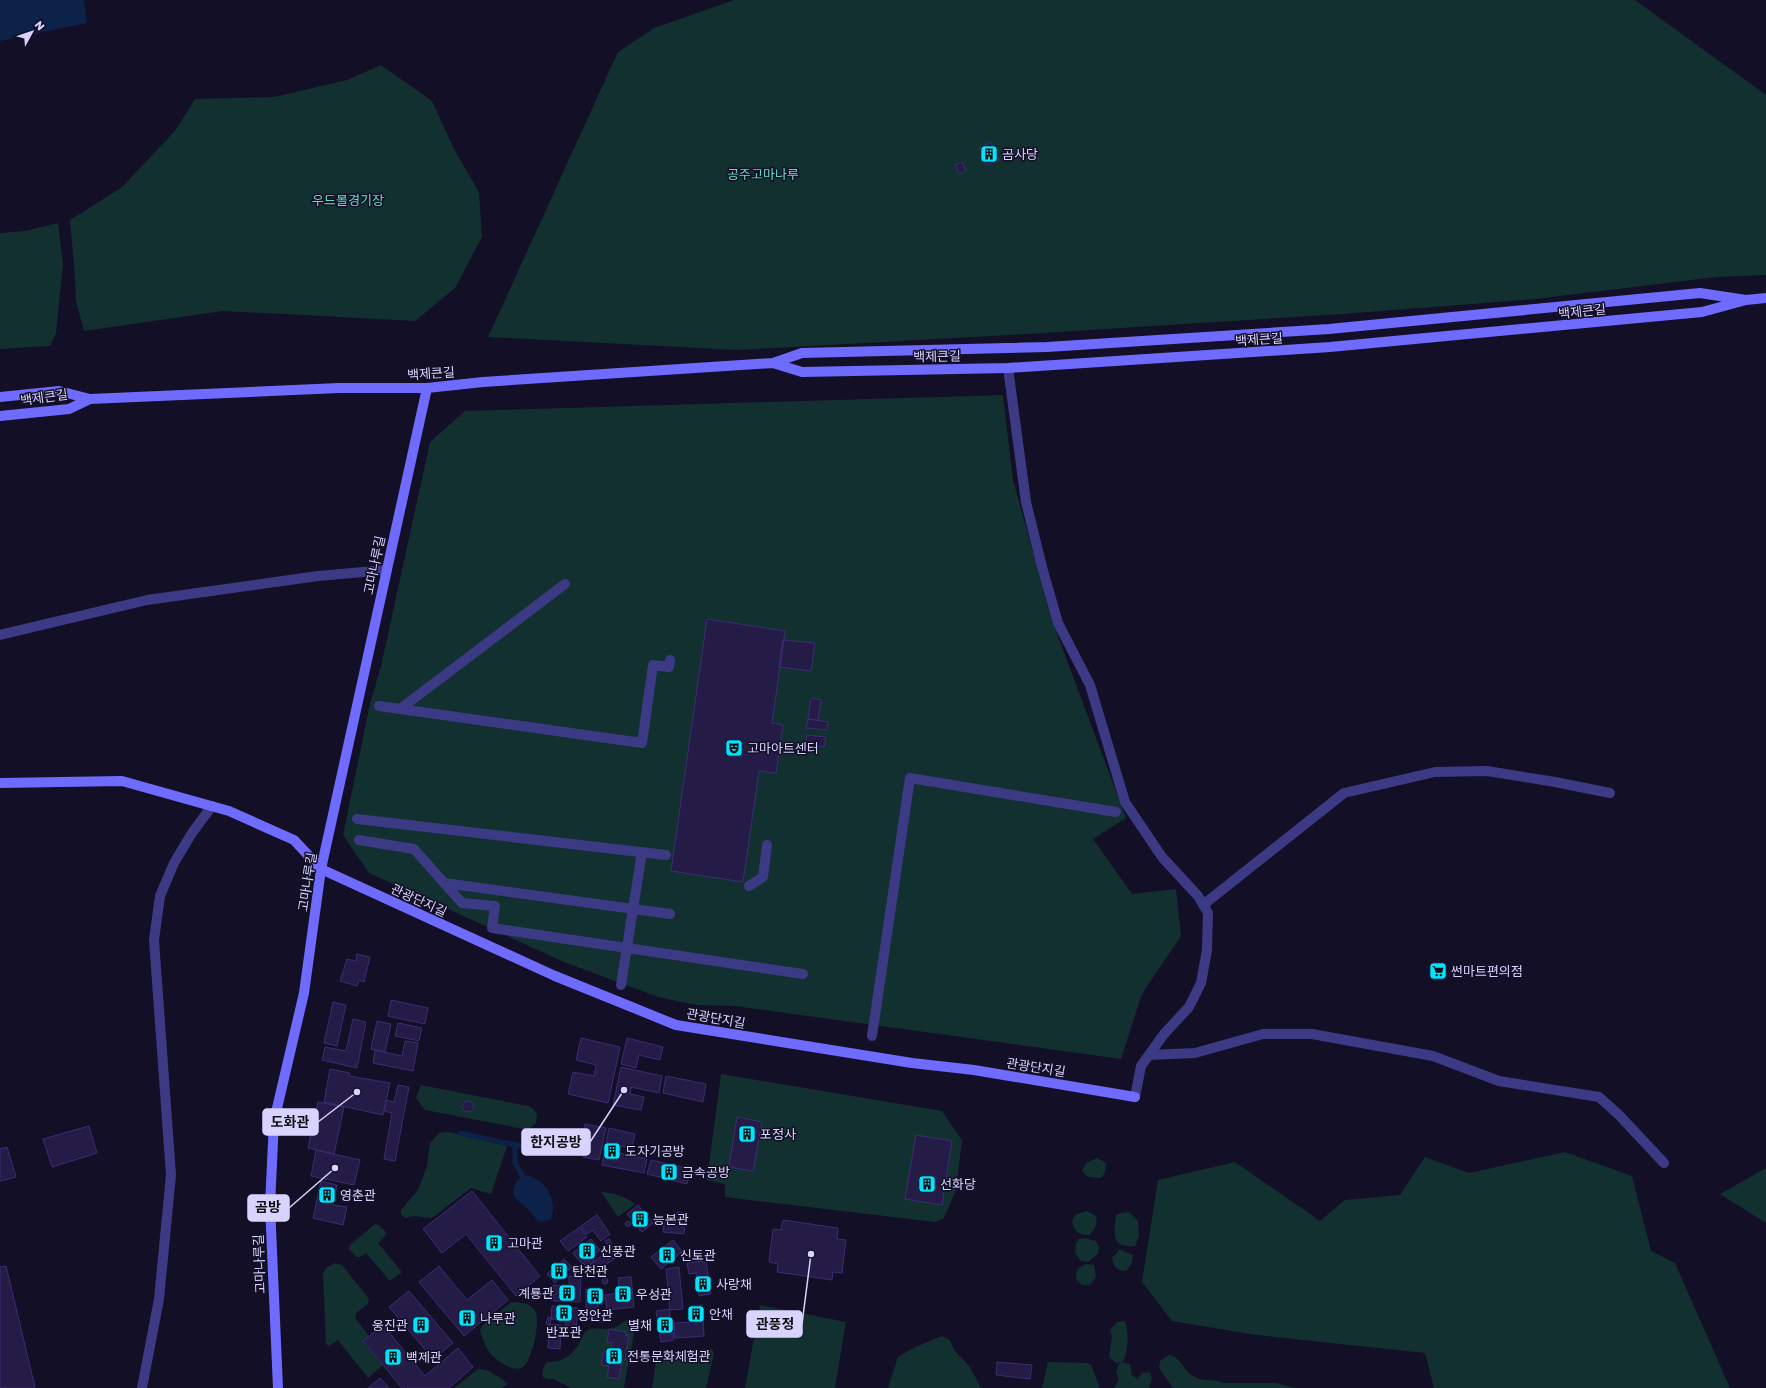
<svg xmlns="http://www.w3.org/2000/svg" width="1766" height="1388" font-family="'Golos Text','Noto Sans KR',sans-serif">
  <style>
    .green { fill: #12302f }
    .water { fill: #0c2248 }
    .lines { fill: none; stroke-linecap: round; stroke-linejoin: round }
    .stream { stroke: #0c2248; stroke-width: 5 }
    .building { fill: #241b47; stroke: #3b2d73 }
    .street { stroke: #3d3a85; stroke-width: 10 }
    .secondary { stroke: #6f6bff; stroke-width: 10 }
    .labels { text-anchor: middle; stroke-width: 3; stroke-linejoin: round; paint-order: stroke }
    .poi-label { font-size: 13px; fill: #d9d4ff; stroke: #130f26; text-anchor: start }
    .park-label { font-size: 13px; fill: #5fe0c0; stroke: #130f26 }
    .street-label { font-size: 13px; fill: #d9d4ff; stroke: #130f26 }
    .leader { fill: none; stroke: #d9d4ff; stroke-width: 1.5 }
    .callout-dot { fill: #d9d4ff; stroke: #130f26; stroke-width: 1.5 }
    .callout { fill: #d9d4ff; stroke: #d9d4ff; stroke-width: 1.5 }
    .callout-label { font-size: 14px; text-anchor: middle; font-weight: bold; fill: #111 }
  </style>
  <rect width="100%" height="100%" fill="#130f26"/>
  <path class="green" d="M734,0H1635L1766,95V275L1716,277L1535,299L1343,314L1027,334L738,350L488,337L618,52L654,28Z
    M381,65L432,101L455,151L479,192L482,237L455,288L415,321L223,311L84,331L76,301L75,277L70,220L121,188L175,131L195,99L274,97L347,80Z
    M58,223L63,264L56,333L50,346L0,349V233L25,231Z
    M1003,395L1013,480L1051,618L1126,818L1093,839L1132,894L1176,889L1181,936L1142,994L1121,1059L735,1006L696,1005L658,997L564,962L369,873L343,835L370,704L381,666L430,442L465,411Z
    M721,1074L942,1111L962,1140L956,1190L944,1218L935,1222L725,1197V1184L707,1180Z
    M421,1085L528,1106L533,1109L537,1114L536,1123L529,1129H524L425,1110L416,1098Z
    M449,1132L507,1146L491,1194L471,1188L432,1218L414,1216L405,1218L401,1214V1210L418,1190L427,1166L430,1143L439,1133Z
    M1565,1152L1632,1176L1651,1251L1675,1263L1730,1388H1434L1425,1353L1257,1335L1172,1321L1142,1282L1158,1180L1235,1162L1320,1221L1345,1200L1400,1195L1425,1157L1469,1173Z
    M1097,1158L1106,1163L1105,1173L1101,1178L1088,1177L1082,1171L1086,1163Z
    M1766,1168V1223L1720,1194Z
    M601,1192C614,1193 625,1196 635,1204L618,1217Z
    M1087,1211L1096,1216C1098,1224 1095,1229 1089,1235C1077,1235 1075,1231 1072,1221L1075,1215Z
    M1129,1212L1138,1221L1139,1236L1135,1246C1111,1248 1114,1234 1116,1215L1121,1213Z
    M375,1224L379,1225L386,1232L385,1236L378,1243L401,1271V1273L390,1281L366,1253L360,1257H356L349,1249L350,1245Z
    M1085,1238L1096,1241L1099,1248L1098,1254L1088,1262L1081,1261L1075,1253L1076,1243L1079,1239Z
    M1119,1249L1133,1255L1132,1263L1126,1271C1117,1271 1113,1266 1112,1257L1116,1254Z
    M335,1263L342,1265L369,1299L368,1304L356,1313L355,1318L369,1336L363,1342L383,1365L368,1378L338,1340L329,1346L326,1344L323,1273L326,1268Z
    M1086,1264L1094,1265L1096,1277L1090,1285C1083,1286 1081,1285 1076,1279C1076,1270 1078,1267 1086,1264Z
    M516,1302C524,1303 533,1304 536,1313C540,1323 532,1359 524,1366C515,1375 496,1360 490,1353C485,1346 482,1338 480,1330L482,1326L510,1303Z
    M760,1305L846,1322L835,1388H745Z
    M631,1318L634,1323L635,1328L624,1388H571L553,1379H546L542,1376L544,1366L547,1362C563,1363 574,1354 581,1340C583,1336 584,1332 588,1330C594,1326 602,1330 609,1329C619,1328 623,1321 631,1318Z
    M1125,1321C1129,1331 1129,1354 1122,1362L1130,1364L1132,1375L1137,1379L1142,1373L1150,1372L1152,1378L1149,1388H1114L1119,1379L1116,1372L1119,1364L1122,1362L1116,1363L1109,1357L1112,1336L1110,1330L1117,1322Z
    M942,1336L950,1340L954,1350L970,1367L981,1388H888L898,1357L913,1348Z
    M712,1349L714,1353L706,1388H652L657,1355L673,1351Z
    M1169,1355C1180,1357 1182,1367 1190,1374C1202,1383 1211,1378 1224,1383H1276L1295,1388H1173L1159,1368L1160,1361Z
    M1048,1362L1087,1363L1091,1365L1100,1388H1042Z
    M478,1369C490,1369 499,1377 508,1384L501,1388H454Z"/>
  <path class="water" d="M0,0H84L87,23L0,41Z
    M522,1175C543,1175 559,1199 551,1219C535,1226 537,1218 527,1208C524,1204 520,1203 517,1200C509,1192 516,1181 522,1175Z"/>
  <g class="lines">
    <path class="stream" d="M460,1133L553,1153
      M515,1144V1163L522,1175"/>
  </g>
  <path class="building" d="M991,142L999,160L987,165L979,148Z
    M962,162L966,171L959,174L955,165Z
    M707,619L785,631L772,723L783,725L776,773L759,771L743,882L671,871Z
    M783,640L815,643L811,671L779,667Z
    M811,698L821,700L818,720L808,719Z
    M808,719L828,722L827,730L806,728Z
    M807,735L826,737L824,747L805,744Z
    M357,954L370,957L364,982L359,980L357,986L340,981L347,959L356,961Z
    M391,1000L428,1008L425,1024L388,1016Z
    M333,1002L346,1005L337,1046L324,1043Z
    M353,1019L366,1022L357,1068L322,1060L325,1047L346,1051Z
    M377,1021L391,1024L385,1052L371,1049Z
    M398,1023L422,1028L419,1041L395,1036Z
    M581,1038L620,1047L608,1103L568,1094L573,1072L594,1076L596,1065L576,1060Z
    M627,1038L663,1047L660,1060L639,1055L636,1068L621,1064Z
    M405,1041L418,1043L413,1071L373,1063L375,1050L402,1056Z
    M621,1067L662,1076L659,1093L631,1087L630,1094L644,1097L641,1110L613,1105Z
    M330,1069L350,1073L349,1076L390,1083L383,1115L324,1102Z
    M666,1076L706,1084L703,1102L663,1093Z
    M398,1085L409,1087L395,1161L384,1159L392,1113L384,1111L386,1100L394,1102Z
    M466,1101L472,1102L474,1108L470,1112L464,1111L462,1106Z
    M318,1102L344,1107L334,1154L308,1148Z
    M737,1117L762,1122L753,1171L729,1167Z
    M585,1124L606,1128L599,1160L583,1157L588,1134L583,1133Z
    M89,1126L97,1153L52,1167L43,1139Z
    M609,1128L635,1134L632,1148L621,1146L620,1153L647,1159L644,1173L602,1165Z
    M916,1135L952,1141L942,1205L905,1199Z
    M7,1147L16,1177L0,1181V1149Z
    M316,1150L360,1160L354,1185L311,1176Z
    M651,1160L691,1169L687,1184L647,1174Z
    M321,1181L337,1185L333,1205L347,1207L343,1225L313,1218Z
    M472,1191L540,1276L516,1296L466,1234L442,1253L423,1229Z
    M638,1205L653,1223L642,1232L627,1214Z
    M677,1212L686,1213L684,1234L663,1232L664,1221L675,1222Z
    M597,1215L610,1234L601,1241L593,1230L587,1234L581,1226Z
    M783,1220L838,1228L837,1239L846,1240L842,1273L833,1272L832,1280L777,1272L778,1264L769,1262L773,1229L781,1230Z
    M625.5 1224a2.5 2.5 0 1 1 5 0a2.5 2.5 0 1 1-5 0Z
    M580,1227L587,1237L568,1251L560,1241Z
    M591,1239L600,1250L591,1257L594,1261L587,1267L583,1263L582,1264L573,1253Z
    M609,1239L612,1244L609,1246L605,1241Z
    M673,1240L682,1252L661,1269L651,1257Z
    M613,1247L619,1255L593,1275L587,1267Z
    M564,1259L572,1267L555,1283L547,1274Z
    M706,1261L711,1294L699,1296L696,1273L689,1274L687,1263Z
    M6,1266L35,1387L33,1388H0V1267Z
    M439,1266L467,1300L492,1280L508,1300L464,1336L419,1282Z
    M679,1267L683,1309L670,1310L666,1269Z
    M572 1271a3 3 0 1 1 6 0a3 3 0 1 1-6 0Z
    M569,1276L581,1277L580,1302L553,1301V1285L569,1286Z
    M629,1277H631L634,1307L607,1310L605,1295L620,1293L618,1278Z
    M602 1281a3 3 0 1 1 6 0a3 3 0 1 1-6 0Z
    M586,1289H603V1304H598V1319L586,1318Z
    M409,1291L453,1343L433,1359L389,1307Z
    M702,1305L704,1336L675,1338L674,1323L691,1322L690,1306Z
    M552,1306L578,1308L576,1328L565,1327L566,1320L551,1319Z
    M669,1309L674,1340L661,1342L656,1311Z
    M598 1318a3 3 0 1 1 6 0a3 3 0 1 1-6 0Z
    M548,1317L551,1318L550,1324H546Z
    M549,1324L561,1325L560,1349L548,1348Z
    M383,1325L425,1376L458,1348L473,1367L449,1388H402L363,1341Z
    M609,1329L626,1332L625,1335L629,1336L625,1360H622L619,1379L607,1377L609,1366L601,1365L603,1352L611,1353L612,1343L607,1342Z
    M997,1362L1032,1365L1030,1379L996,1375Z
    M380,1378L389,1388H368Z"/>
  <g class="lines">
    <path class="street" d="M1008,368L1026,502L1042,567L1058,623L1090,685L1125,802L1162,857L1198,896L1208,913L1207,950L1201,983L1189,1007L1164,1034L1141,1066L1135,1097
      M0,635L147,600L318,576L386,570
      M379,706L642,743L653,665L669,667L670,660
      M400,709L565,584
      M357,819L666,855
      M359,840L414,849L462,903L495,906L492,928L803,974
      M444,883L670,914
      M749,886L763,877L767,845
      M1203,905L1344,793L1435,772L1487,771L1555,782L1610,793
      M621,985L642,852
      M872,1036L910,778L1116,812
      M1149,1055L1195,1053L1263,1034H1312L1433,1056L1499,1081L1599,1097L1619,1115L1664,1163
      M142,1388L159,1299L171,1175L154,940L160,896L174,863L192,833L212,806"/>
    <path class="secondary" d="M773,363L802,372L1008,368L1330,347L1702,312L1746,300L1766,298
      M0,397L59,391L90,399L339,388H427L483,382L773,363L802,353L1047,347L1329,329L1700,293L1746,300
      M0,416L69,409L90,399
      M0,783L122,781L229,811L294,840L321,869L555,976L676,1025L912,1063L974,1070L1135,1097
      M278,1388L270,1205L274,1121L304,993L321,869L427,388"/>
  </g>
  <defs>
    <symbol id="building-square" viewBox="-11 -11 22 22"><rect x="-9" y="-9" width="18" height="18" rx="4" fill="#00e5ff" stroke="#130f26"/><path d="M-4-6H4V6H1V3H-1V6H-4ZM-2.5-4.3h1.7v1.8h-1.7ZM.8-4.3h1.7v1.8H.8ZM-2.5-1h1.7V.8h-1.7ZM.8-1h1.7V.8H.8Z" fill="#111"/></symbol>
    <symbol id="theatre-square" viewBox="-11 -11 22 22"><rect x="-9" y="-9" width="18" height="18" rx="4" fill="#00e5ff" stroke="#130f26"/><path d="M-5-5.5Q0-4 5-5.5V0Q5 5 0 6Q-5 5-5 0ZM-3.3-2.5H-1v1.5H-3.3ZM1-2.5H3.3v1.5H1ZM-2.8 1Q0 5.5 2.8 1Z" fill="#111"/></symbol>
    <symbol id="supermarket-square" viewBox="-11 -11 22 22"><rect x="-9" y="-9" width="18" height="18" rx="4" fill="#00e5ff" stroke="#130f26"/><path d="M-6-5.5h2.5l.6 2H6L4.5 2H-2.5L-4.4-4H-6ZM-1.5 3.2a1.3 1.3 0 1 0 .1 0ZM3 3.2a1.3 1.3 0 1 0 .1 0Z" fill="#111"/></symbol>
  </defs>
  <g fill-rule="evenodd">
    <use href="#building-square" x="979" y="144" width="20" height="20"/>
    <use href="#theatre-square" x="724" y="738" width="20" height="20"/>
    <use href="#supermarket-square" x="1428" y="961" width="20" height="20"/>
    <use href="#building-square" x="737" y="1124" width="20" height="20"/>
    <use href="#building-square" x="602" y="1141" width="20" height="20"/>
    <use href="#building-square" x="659" y="1162" width="20" height="20"/>
    <use href="#building-square" x="917" y="1174" width="20" height="20"/>
    <use href="#building-square" x="317" y="1185" width="20" height="20"/>
    <use href="#building-square" x="630" y="1209" width="20" height="20"/>
    <use href="#building-square" x="484" y="1233" width="20" height="20"/>
    <use href="#building-square" x="577" y="1241" width="20" height="20"/>
    <use href="#building-square" x="657" y="1245" width="20" height="20"/>
    <use href="#building-square" x="549" y="1261" width="20" height="20"/>
    <use href="#building-square" x="693" y="1274" width="20" height="20"/>
    <use href="#building-square" x="557" y="1283" width="20" height="20"/>
    <use href="#building-square" x="613" y="1284" width="20" height="20"/>
    <use href="#building-square" x="585" y="1286" width="20" height="20"/>
    <use href="#building-square" x="554" y="1303" width="20" height="20"/>
    <use href="#building-square" x="686" y="1304" width="20" height="20"/>
    <use href="#building-square" x="457" y="1308" width="20" height="20"/>
    <use href="#building-square" x="411" y="1315" width="20" height="20"/>
    <use href="#building-square" x="655" y="1315" width="20" height="20"/>
    <use href="#building-square" x="604" y="1346" width="20" height="20"/>
    <use href="#building-square" x="383" y="1347" width="20" height="20"/>
  </g>
  <g class="labels">
    <g class="poi-label">
      <text x="1002" y="159">곰사당</text>
      <text x="747" y="753">고마아트센터</text>
      <text x="1451" y="976">썬마트편의점</text>
      <text x="760" y="1139">포정사</text>
      <text x="625" y="1156">도자기공방</text>
      <text x="682" y="1177">금속공방</text>
      <text x="940" y="1189">선화당</text>
      <text x="340" y="1200">영춘관</text>
      <text x="653" y="1224">능본관</text>
      <text x="507" y="1248">고마관</text>
      <text x="600" y="1256">신풍관</text>
      <text x="680" y="1260">신토관</text>
      <text x="572" y="1276">탄천관</text>
      <text x="716" y="1289">사랑채</text>
      <text x="554" y="1298" text-anchor="end">계룡관</text>
      <text x="636" y="1299">우성관</text>
      <text x="709" y="1319">안채</text>
      <text x="595" y="1320" text-anchor="middle">정안관</text>
      <text x="480" y="1323">나루관</text>
      <text x="408" y="1330" text-anchor="end">웅진관</text>
      <text x="652" y="1330" text-anchor="end">별채</text>
      <text x="564" y="1337" text-anchor="middle">반포관</text>
      <text x="627" y="1361">전통문화체험관</text>
      <text x="406" y="1362">백제관</text>
    </g>
    <g class="park-label">
      <text x="763" y="179">공주고마나루</text>
      <text x="348" y="205">우드볼경기장</text>
    </g>
    <g class="street-label">
      <text transform="translate(1582 311) rotate(-6)" y="5">백제큰길</text>
      <text transform="translate(1259 339) rotate(-4)" y="5">백제큰길</text>
      <text transform="translate(937 356) rotate(-1)" y="5">백제큰길</text>
      <text transform="translate(431 373) rotate(-4)" y="5">백제큰길</text>
      <text transform="translate(44 397) rotate(-8)" y="5">백제큰길</text>
      <text transform="translate(374 565) rotate(-78)" y="5">고마나루길</text>
      <text transform="translate(307 882) rotate(-81)" y="5">고마나루길</text>
      <text transform="translate(419 900) rotate(25)" y="5">관광단지길</text>
      <text transform="translate(716 1018) rotate(10)" y="5">관광단지길</text>
      <text transform="translate(1036 1067) rotate(9)" y="5">관광단지길</text>
      <text transform="translate(259 1264) rotate(-92)" y="5">고마나루길</text>
    </g>
  </g>
  <path class="leader" d="M357 1092L318 1122M624 1090L590 1142M335 1168L289 1208M811 1254L802 1324"/>
  <g class="callout-dot">
    <circle cx="357" cy="1092" r="4"/>
    <circle cx="624" cy="1090" r="4"/>
    <circle cx="335" cy="1168" r="4"/>
    <circle cx="811" cy="1254" r="4"/>
  </g>
  <g class="callout">
    <rect x="263" y="1109" width="55" height="26" rx="4"/>
    <rect x="522" y="1129" width="68" height="26" rx="4"/>
    <rect x="248" y="1195" width="41" height="26" rx="4"/>
    <rect x="747" y="1311" width="55" height="26" rx="4"/>
  </g>
  <g class="callout-label">
    <text x="290" y="1127">도화관</text>
    <text x="556" y="1147">한지공방</text>
    <text x="268" y="1212">곰방</text>
    <text x="775" y="1329">관풍정</text>
  </g>
  <g transform="translate(32 32) rotate(50)" stroke="#130f26" stroke-width="3" paint-order="stroke">
  <path d="M0-3L7 15L0 10L-7 15Z" fill="#d9d4ff"/>
  <text y="-6" font-size="11" font-weight="bold" text-anchor="middle" fill="#d9d4ff">N</text>
  </g>
</svg>
